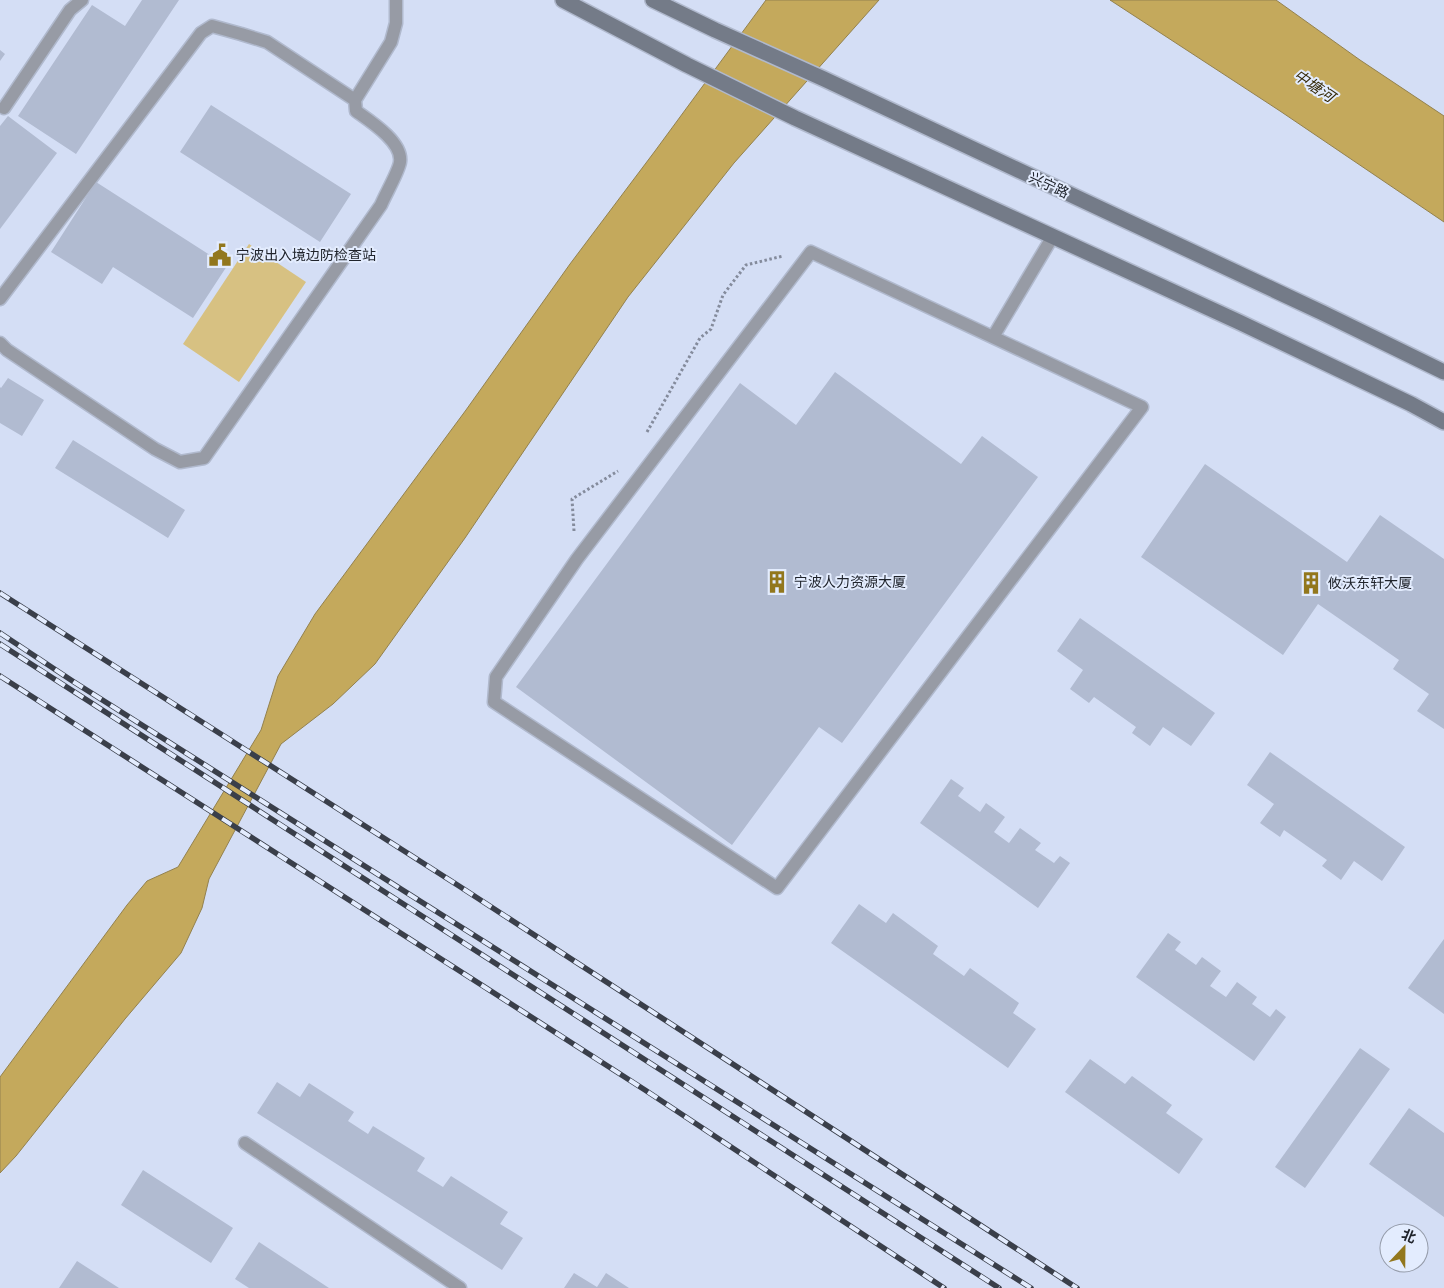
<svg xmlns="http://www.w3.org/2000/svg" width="1444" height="1288" font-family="Overpass,'Noto Sans SC',sans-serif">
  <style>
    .green { fill: #d7c182 }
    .water { fill: #c4a95c; stroke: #93814e }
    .building { fill: #b1bbd1 }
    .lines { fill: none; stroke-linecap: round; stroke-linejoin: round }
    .lane-casing { stroke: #b0b9cd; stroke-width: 15 }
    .secondary-casing { stroke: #b0b9cd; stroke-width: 18 }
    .path { stroke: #848b9c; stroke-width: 3; stroke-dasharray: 2.5 2.5; stroke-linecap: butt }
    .lane { stroke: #979ba5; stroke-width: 12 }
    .secondary { stroke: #747b88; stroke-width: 15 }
    .rail-casing { stroke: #3a3f4a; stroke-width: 5.5 }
    .rail { stroke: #e3ecfe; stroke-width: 4; stroke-dasharray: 11; stroke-linecap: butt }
    .labels { text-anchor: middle; stroke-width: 4; stroke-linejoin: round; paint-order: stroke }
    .street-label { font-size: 14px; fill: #20242c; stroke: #e3ecfe }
    .poi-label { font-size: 14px; fill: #20242c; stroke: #e3ecfe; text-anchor: start }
    .water-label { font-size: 15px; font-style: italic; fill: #342805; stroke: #e3ecfe }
  </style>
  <rect width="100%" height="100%" fill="#d4def5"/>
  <path class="green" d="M249,244L306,282L239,382L183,344Z"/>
  <path class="water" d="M766,0H879L734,163L628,297L465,538L375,664L333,704L281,744L209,879L202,908L181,953L125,1019L16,1156L0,1173V1077L127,905L147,881L178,867L261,730L278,676L315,614L466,410L570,264L655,151Z
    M1110,0H1276L1360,60L1444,116V222L1280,111Z"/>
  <path class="building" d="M142,0H179L76,154L18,116L92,5L125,26Z
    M0,50L5,54L0,61Z
    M211,105L351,194L320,242L180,152Z
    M8,116L57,153L0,229V126Z
    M96,182L227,266L193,318L113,267L102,284L51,252Z
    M835,372L961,464L982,436L1038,477L842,743L819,727L732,845L516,687L740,383L796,425Z
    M8,378L44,400L22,436L0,423V387L1,388Z
    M73,440L185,510L168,538L55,468Z
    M1205,464L1347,562L1380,515L1444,559V729L1417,711L1429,694L1393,669L1399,660L1318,604L1283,655L1141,557Z
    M1080,618L1215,713L1191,746L1163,727L1150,746L1132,733L1136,727L1094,697L1089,703L1070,689L1083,670L1057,651Z
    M1270,752L1405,847L1382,881L1354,861L1341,880L1322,866L1327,860L1284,830L1280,837L1260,823L1274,804L1247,785Z
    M951,779L964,788L958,796L980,812L986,803L1005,817L994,832L1009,843L1020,828L1041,843L1035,850L1054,863L1060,856L1070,863L1038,908L920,823Z
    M859,904L886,923L893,913L938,946L933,954L964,976L970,968L1019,1003L1013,1013L1036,1029L1008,1068L831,943Z
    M1168,933L1181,942L1175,950L1196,965L1202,957L1221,971L1210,986L1226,997L1237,982L1257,997L1252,1004L1270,1017L1276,1009L1286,1017L1254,1061L1136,977Z
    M1444,939V1014L1408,988Z
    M1360,1048L1390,1069L1305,1188L1275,1167Z
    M1090,1059L1125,1084L1132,1076L1172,1105L1166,1113L1203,1139L1179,1174L1065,1092Z
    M277,1082L300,1097L309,1083L354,1112L348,1121L368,1134L373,1126L425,1158L417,1171L443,1187L451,1176L508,1212L500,1224L523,1238L502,1270L257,1113Z
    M1409,1108L1444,1133V1217L1369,1164Z
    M143,1170L233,1228L211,1263L121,1205Z
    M259,1242L329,1288H249L235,1279Z
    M77,1261L119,1288H59Z
    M574,1273L597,1287L606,1273L629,1288H564Z"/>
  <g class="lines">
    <defs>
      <path id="lane" d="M4,108L70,10L82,0
        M811,252L1142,407L777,888L494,702L496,677L577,559Z
        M0,299L201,33L212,26L241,34L267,42L355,100
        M993,337L1053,236
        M0,343L7,350L155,449L180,462L204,458L381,205C385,195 399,171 400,162C403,142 370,121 356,111L355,100L391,42L396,23V0
        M245,1143L460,1288"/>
      <path id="secondary" d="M563,0L687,65L795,118L1239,322L1411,404L1444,422
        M653,0L715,30L824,79L1323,313L1444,372"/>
    </defs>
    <use href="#lane" class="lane-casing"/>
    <use href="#secondary" class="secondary-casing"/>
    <path class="path" d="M647,432L700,338L711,329L723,295L746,265L783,256
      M574,531L572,499L618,471"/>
    <use href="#lane" class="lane"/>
    <use href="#secondary" class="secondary"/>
    <defs>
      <path id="rail" d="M0,593L459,886L1077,1288
        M0,633L74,682L1031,1288
        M0,644L999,1288
        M0,676L645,1090L944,1288"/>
    </defs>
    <use href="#rail" class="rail-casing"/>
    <use href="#rail" class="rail"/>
  </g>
  <defs>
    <symbol id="civic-bare" viewBox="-9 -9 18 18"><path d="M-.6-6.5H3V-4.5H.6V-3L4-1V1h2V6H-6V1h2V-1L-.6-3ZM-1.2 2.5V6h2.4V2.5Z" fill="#92771d" stroke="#e3ecfe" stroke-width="2.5" paint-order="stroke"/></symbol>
    <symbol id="building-bare" viewBox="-9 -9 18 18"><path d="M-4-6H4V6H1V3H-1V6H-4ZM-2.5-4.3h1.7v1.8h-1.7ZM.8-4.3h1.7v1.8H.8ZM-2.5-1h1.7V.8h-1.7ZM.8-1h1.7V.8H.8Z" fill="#92771d" stroke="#e3ecfe" stroke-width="2.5" paint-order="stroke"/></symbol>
  </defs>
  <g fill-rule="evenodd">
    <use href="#civic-bare" x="204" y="239" width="32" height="32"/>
    <use href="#building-bare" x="761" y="566" width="32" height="32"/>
    <use href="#building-bare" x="1295" y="567" width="32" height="32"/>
  </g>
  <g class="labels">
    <g class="street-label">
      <text transform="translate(1049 185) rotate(25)" y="5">兴宁路</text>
    </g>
    <g class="poi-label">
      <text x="236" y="260">宁波出入境边防检查站</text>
      <text x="794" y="587">宁波人力资源大厦</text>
      <text x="1328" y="588">攸沃东轩大厦</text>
    </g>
    <g class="water-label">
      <text transform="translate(1314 86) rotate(34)" y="5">中塘河</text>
    </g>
  </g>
  <g transform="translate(1404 1248) rotate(22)"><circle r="24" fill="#e3ecfe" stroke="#959caa"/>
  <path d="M0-4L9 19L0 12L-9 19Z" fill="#92771d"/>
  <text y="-8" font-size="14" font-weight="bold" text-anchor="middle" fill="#20242c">北</text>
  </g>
</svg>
